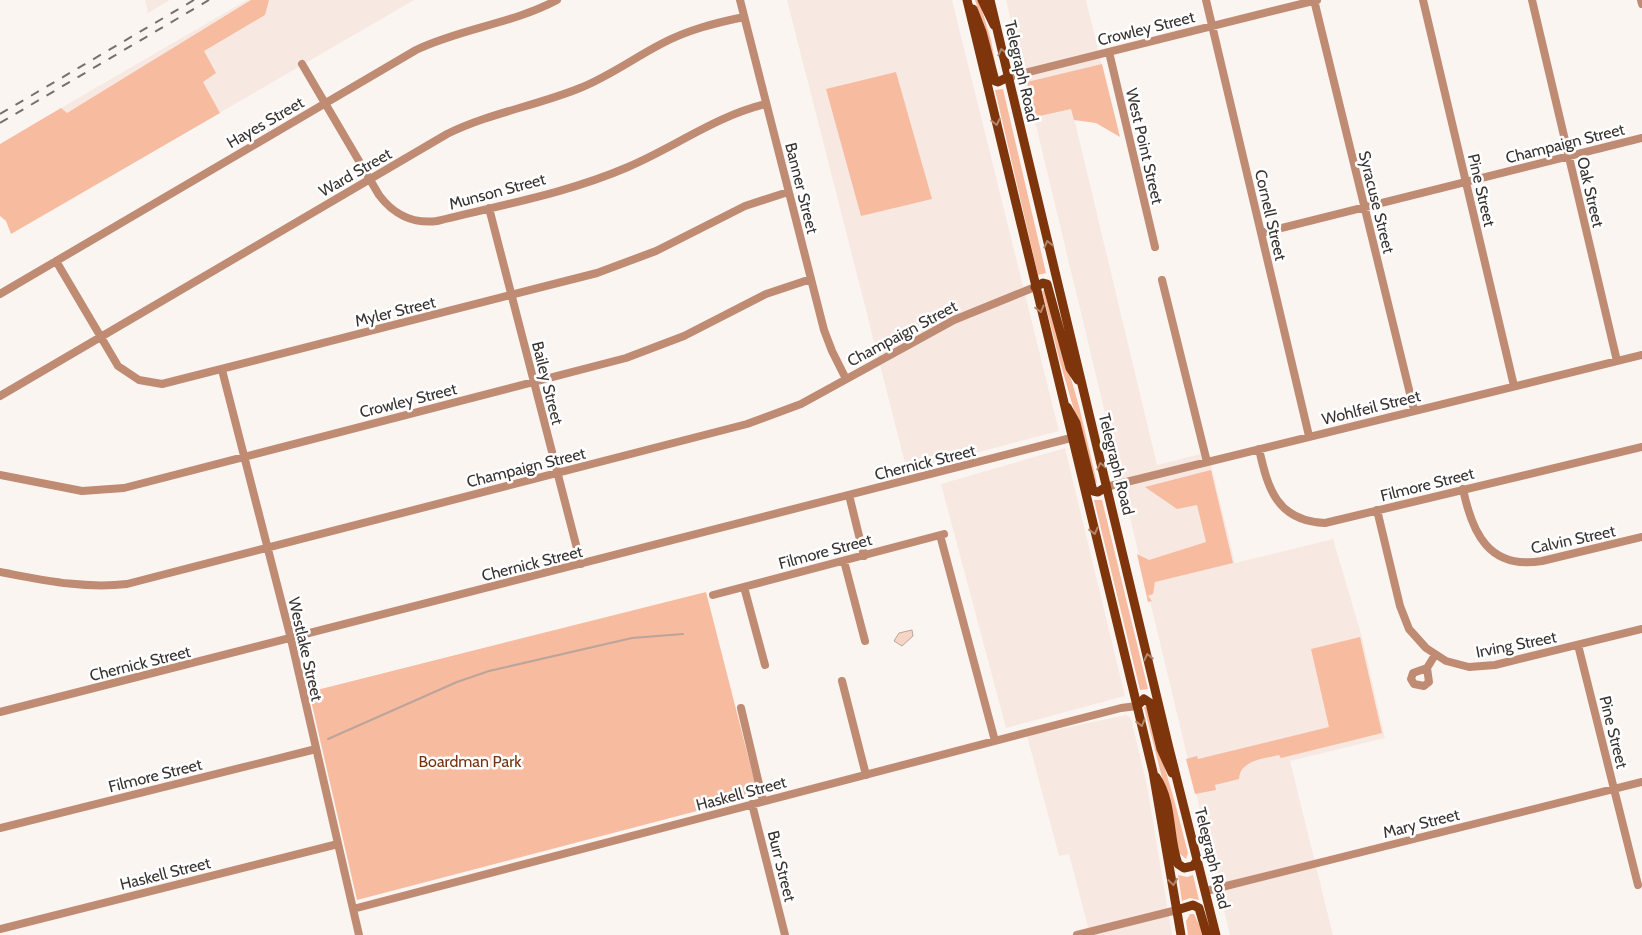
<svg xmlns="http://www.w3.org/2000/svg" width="1642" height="935" font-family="Cabin,sans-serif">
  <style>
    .built { fill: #f7e9e2 }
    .green { fill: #f7bba0 }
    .water { fill: #f6d5c6; stroke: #bca49a }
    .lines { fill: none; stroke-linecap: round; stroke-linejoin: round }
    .stream { stroke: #bca49a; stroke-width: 2 }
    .minor { stroke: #c08b73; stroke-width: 8 }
    .major { stroke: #7e350c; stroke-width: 9 }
    .rail { stroke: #74706e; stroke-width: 2; stroke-dasharray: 9 9; stroke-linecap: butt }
    .oneway { stroke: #b2866d }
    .labels { text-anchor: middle; stroke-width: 5; stroke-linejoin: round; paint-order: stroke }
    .street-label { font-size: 16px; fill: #363332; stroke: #fff }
    .park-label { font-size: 16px; fill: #78330d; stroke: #fff }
  </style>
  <rect width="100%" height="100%" fill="#fbf5f2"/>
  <path class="built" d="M145,0H170L148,13Z
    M247,0H414L106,179L61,108Z
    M787,0H952L1059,431L907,471Z
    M1006,0H1086L1102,66L1064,76L1157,465L1208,452L1235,563L1333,539L1362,637L1385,738L1290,761L1333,935H1230Z
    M1065,448L1125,696L1006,728L941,484Z
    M1126,715L1131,718L1147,786L1172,935H1090L1069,854L1059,856L1027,736Z"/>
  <path class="green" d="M251,0H269L265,15L204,51L216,73L203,82L220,113L11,234L6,221L0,216V144L61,108L67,113Z
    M975,0H979L991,40L997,73Z
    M1102,64L1120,137L1096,123L1074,120L1071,109L1035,117L1027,82Z
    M896,72L932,199L861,216L826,89Z
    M1003,89L1046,273L1038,275L995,90Z
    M1045,290L1079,406L1097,483L1095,482L1060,362L1042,291Z
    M1211,470L1233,563L1155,582L1153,594L1148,596L1152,601L1148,602L1137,554L1149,560L1206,542L1197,505L1177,509L1145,487Z
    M1094,500H1102L1148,689L1140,690Z
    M706,592L758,795L357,900L309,692Z
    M1360,637L1382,733L1281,758L1279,755C1264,759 1240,760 1239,779L1215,785L1216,790L1195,794L1186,759L1197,756L1198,759L1329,727L1311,649Z
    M1144,707H1147L1175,803L1188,853L1186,859L1178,852L1168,801Z
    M1178,875L1187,877L1193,875L1199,900L1190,898L1182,901Z
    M1190,914H1194L1204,935H1188L1186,921Z"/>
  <path class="water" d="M912,630L913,636L902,646L894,641L899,633Z"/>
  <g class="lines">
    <path class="stream" d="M328,739L457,682L489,671L632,638L683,634"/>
    <path class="minor" d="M740,0L824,330L832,351L846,379
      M1206,0L1309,436
      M1314,0L1414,410
      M1423,0L1514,386
      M1532,0L1617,361
      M1641,0L1642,4
      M1109,52L1155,247
      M302,64L379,195C393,214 413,224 437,221C501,205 568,193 628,167C675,147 716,116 766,104
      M1008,77L1317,0
      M489,208L581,564
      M1261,233L1642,138
      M56,261L118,366L139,380L162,384L597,273L656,251L745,206L788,192
      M1162,280L1207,462
      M0,294L416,50C462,28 512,24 557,0
      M222,370L291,639L359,935
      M0,396L447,134C489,113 536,106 580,88C608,77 634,58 661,44C687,30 715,23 744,17
      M1259,449C1268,489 1277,521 1325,523L1642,447
      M0,475L82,491L124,488L626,358L684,336L766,294L811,279
      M1106,487L1642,355
      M1463,489C1472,533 1489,570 1542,561L1642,537
      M849,495L864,556
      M1377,510L1400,606L1409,629L1426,648L1446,661L1469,667L1495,665L1642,629
      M940,535L995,741
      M844,561L865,641
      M0,572C43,580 83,589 127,584L747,424L801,404L954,320L1035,287
      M744,587L765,665
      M713,595L944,534
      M1578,645L1638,885
      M1427,668L1413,673L1411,679L1414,684L1424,686L1429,682L1427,668L1435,655
      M842,681L866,775
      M741,708L763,801
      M0,712L1071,438
      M752,804L785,935
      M0,828L316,749
      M1206,891L1642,782
      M353,909L1121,708L1137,706
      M0,929L338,844
      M1077,935L1177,910"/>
    <path class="major" d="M967,0L1153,772L1181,935
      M982,0L994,25
      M990,0L1169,748L1216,935
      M973,9L982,32L995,81L998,82L1008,77
      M1035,287L1043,283L1047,284L1070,368L1078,380
      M1067,407L1076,423L1093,491L1098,492L1106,487
      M1137,706L1144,699L1150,703L1161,749L1172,773
      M1156,777C1173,802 1168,836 1178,864L1184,868L1193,866L1198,859
      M1177,910L1193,905L1199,908L1207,935"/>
    <path class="rail" d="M0,114L194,0
      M0,123L209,0"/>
  </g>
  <defs><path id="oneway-chevron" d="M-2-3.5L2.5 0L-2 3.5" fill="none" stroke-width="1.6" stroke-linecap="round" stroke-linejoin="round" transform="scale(1.25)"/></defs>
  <g class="oneway">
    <use href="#oneway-chevron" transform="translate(1002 52) rotate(-103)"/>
    <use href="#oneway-chevron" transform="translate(996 122) rotate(77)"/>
    <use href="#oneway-chevron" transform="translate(1048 244) rotate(-104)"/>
    <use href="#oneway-chevron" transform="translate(1040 309) rotate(75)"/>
    <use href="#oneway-chevron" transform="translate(1101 466) rotate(-103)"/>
    <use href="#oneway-chevron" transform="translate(1094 531) rotate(76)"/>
    <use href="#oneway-chevron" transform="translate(1148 657) rotate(-103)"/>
    <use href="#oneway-chevron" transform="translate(1141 723) rotate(76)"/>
    <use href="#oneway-chevron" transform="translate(1173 882) rotate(82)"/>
  </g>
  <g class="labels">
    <g class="street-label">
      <text transform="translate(1146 28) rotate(-14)" y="6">Crowley Street</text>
      <text transform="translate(1022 71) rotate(77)" y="6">Telegraph Road</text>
      <text transform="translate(265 122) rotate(-30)" y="6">Hayes Street</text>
      <text transform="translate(1565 143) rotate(-14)" y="6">Champaign Street</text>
      <text transform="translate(1145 146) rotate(77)" y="6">West Point Street</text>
      <text transform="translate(355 172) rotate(-30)" y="6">Ward Street</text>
      <text transform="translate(802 188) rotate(76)" y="6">Banner Street</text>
      <text transform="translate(1482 190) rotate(77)" y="6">Pine Street</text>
      <text transform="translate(497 191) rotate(-15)" y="6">Munson Street</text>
      <text transform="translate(1591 192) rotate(77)" y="6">Oak Street</text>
      <text transform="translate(1377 202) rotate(76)" y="6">Syracuse Street</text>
      <text transform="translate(1271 215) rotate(77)" y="6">Cornell Street</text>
      <text transform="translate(395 311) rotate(-14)" y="6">Myler Street</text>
      <text transform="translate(902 333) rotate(-28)" y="6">Champaign Street</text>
      <text transform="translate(548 383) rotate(76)" y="6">Bailey Street</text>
      <text transform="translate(408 400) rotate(-14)" y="6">Crowley Street</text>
      <text transform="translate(1371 407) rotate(-14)" y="6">Wohlfeil Street</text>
      <text transform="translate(925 462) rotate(-14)" y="6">Chernick Street</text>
      <text transform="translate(1117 464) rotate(76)" y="6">Telegraph Road</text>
      <text transform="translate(526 467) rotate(-14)" y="6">Champaign Street</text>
      <text transform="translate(1427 484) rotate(-14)" y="6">Filmore Street</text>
      <text transform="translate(1573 539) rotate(-12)" y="6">Calvin Street</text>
      <text transform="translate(825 551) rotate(-15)" y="6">Filmore Street</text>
      <text transform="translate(532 563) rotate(-14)" y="6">Chernick Street</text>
      <text transform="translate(1516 644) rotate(-11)" y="6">Irving Street</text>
      <text transform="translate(306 649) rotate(77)" y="6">Westlake Street</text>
      <text transform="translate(140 663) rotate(-14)" y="6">Chernick Street</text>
      <text transform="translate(1614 732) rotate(76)" y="6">Pine Street</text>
      <text transform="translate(155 775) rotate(-14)" y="6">Filmore Street</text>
      <text transform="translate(741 793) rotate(-15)" y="6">Haskell Street</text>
      <text transform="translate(1421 823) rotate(-14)" y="6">Mary Street</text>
      <text transform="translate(1213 858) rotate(76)" y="6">Telegraph Road</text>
      <text transform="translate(782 866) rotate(76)" y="6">Burr Street</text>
      <text transform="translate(165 873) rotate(-14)" y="6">Haskell Street</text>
    </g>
    <g class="park-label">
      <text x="470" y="767">Boardman Park</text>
    </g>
  </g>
</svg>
